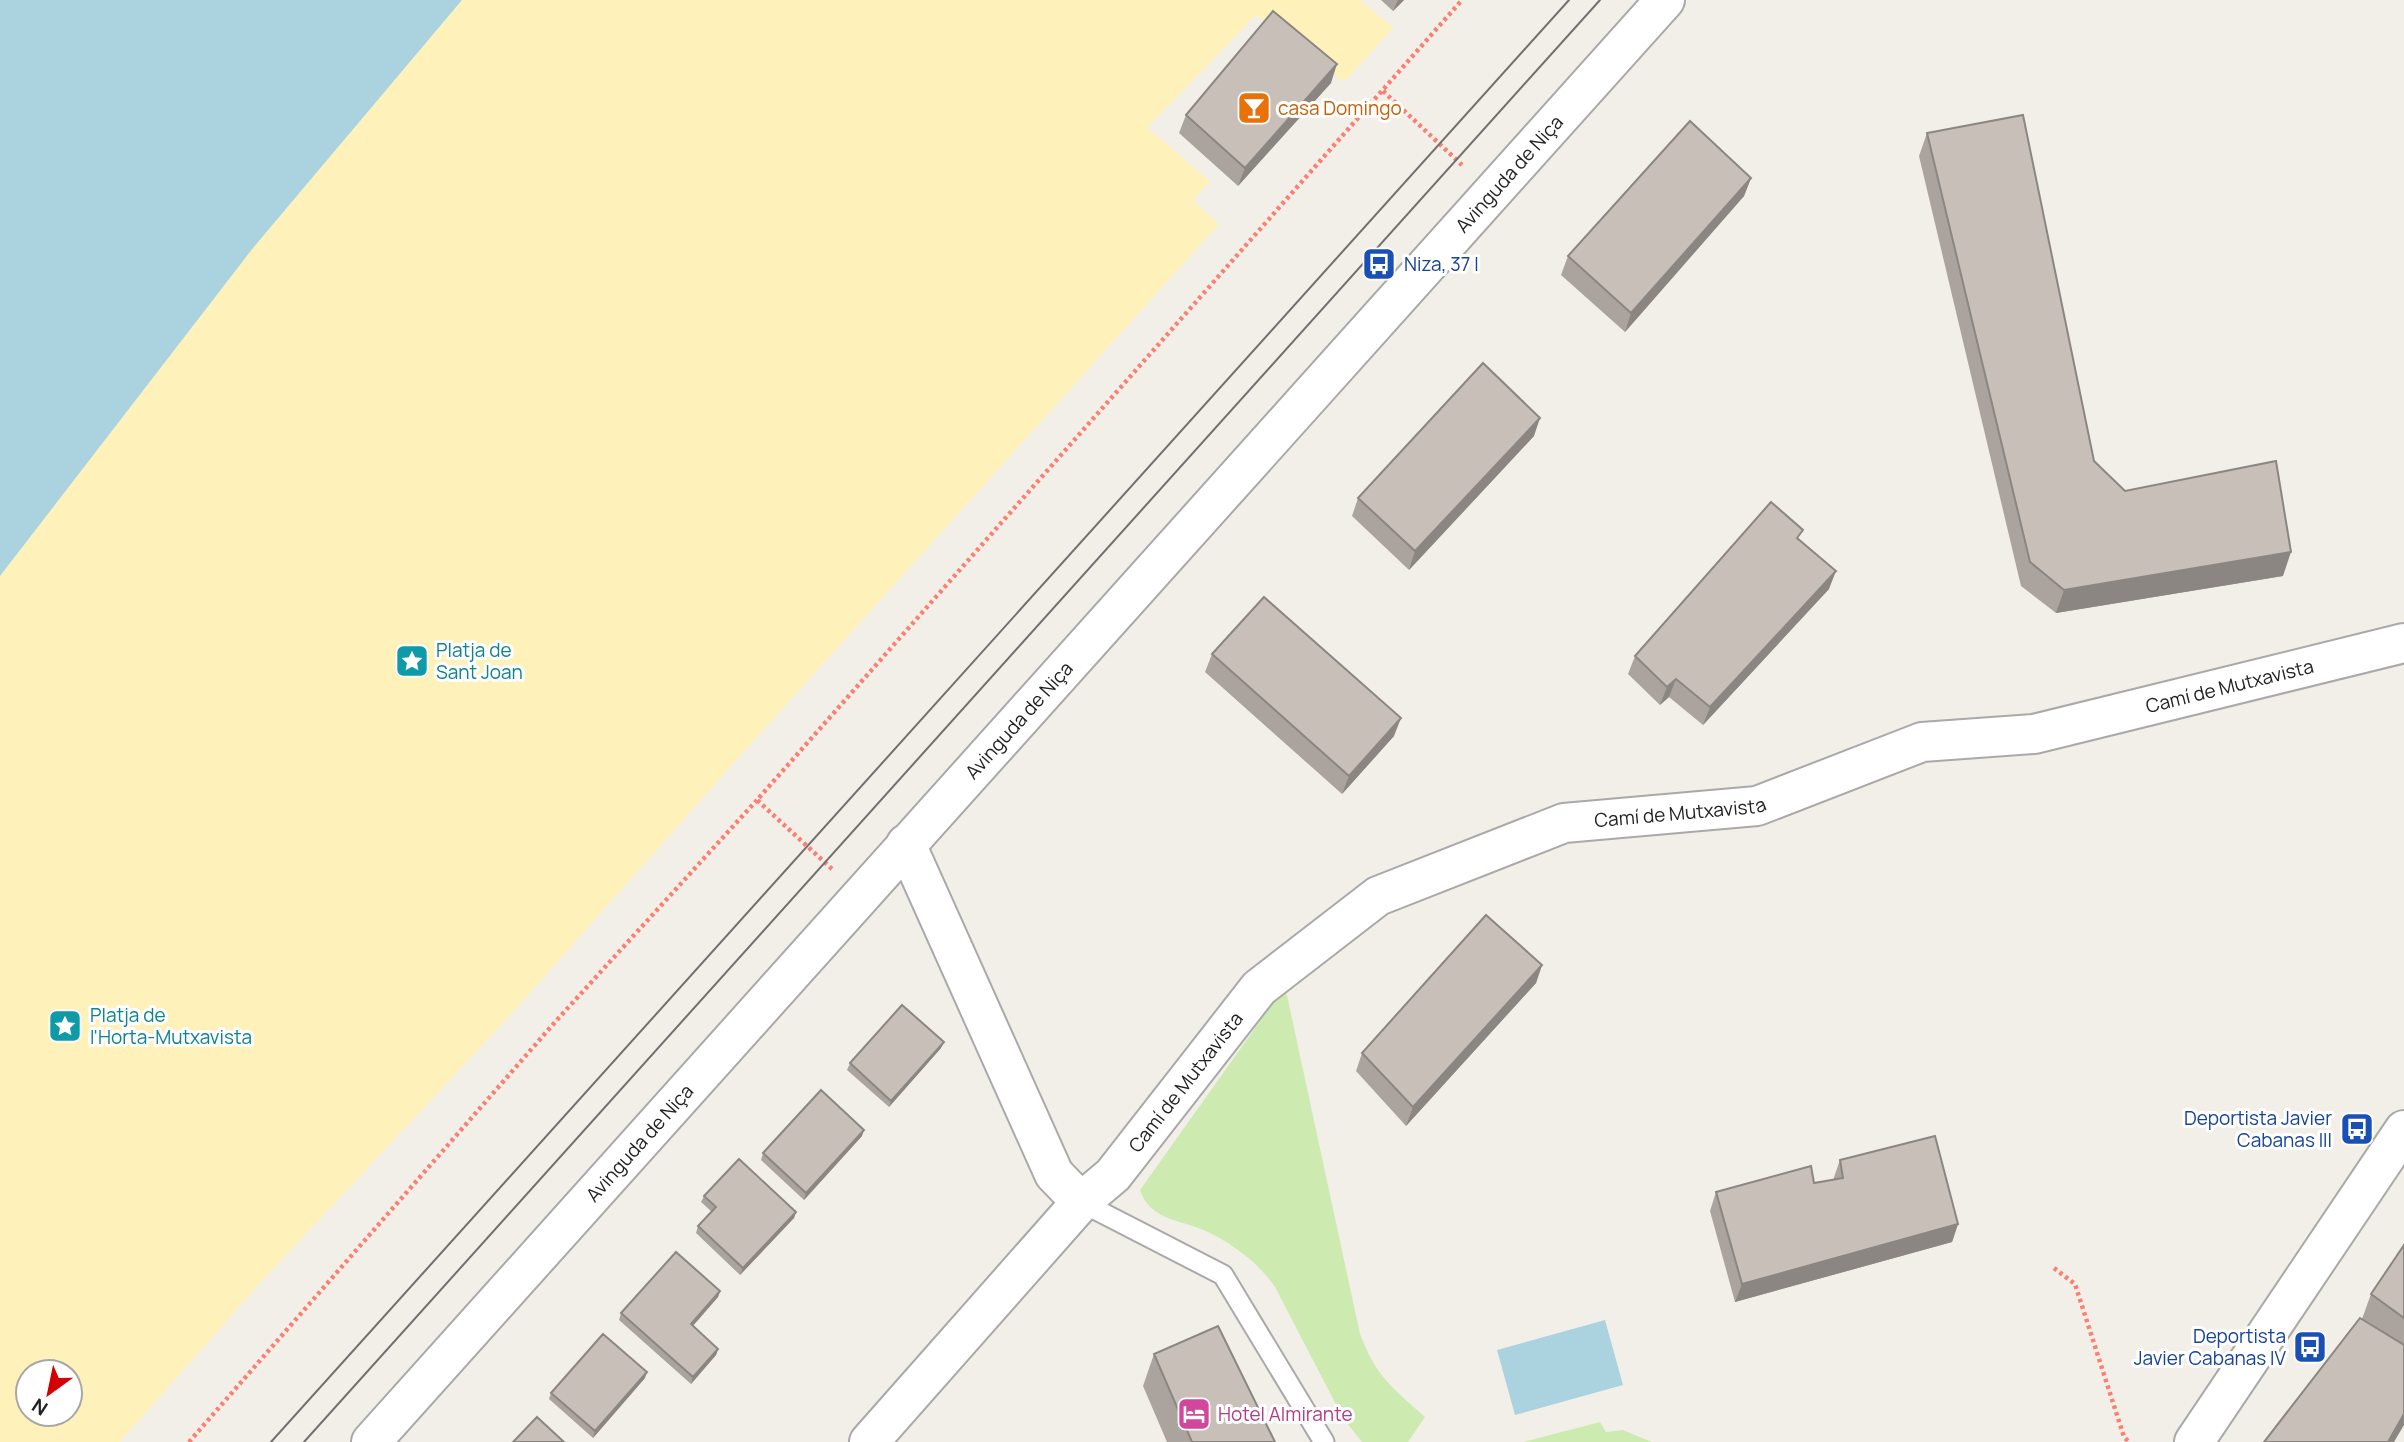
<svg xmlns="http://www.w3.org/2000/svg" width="2404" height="1442" font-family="Manrope,sans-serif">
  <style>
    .grass { fill: #cdebb0 }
    .sand { fill: #fff1ba; fill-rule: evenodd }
    .water { fill: #aad3df }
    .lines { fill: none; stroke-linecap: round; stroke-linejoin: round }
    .service-casing { stroke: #a9a9a9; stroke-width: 23 }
    .minor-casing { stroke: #a9a9a9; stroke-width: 42 }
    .tertiary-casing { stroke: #a9a9a9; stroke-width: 42 }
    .path { stroke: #fa8072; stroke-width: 4.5; stroke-dasharray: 3.5 3.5; stroke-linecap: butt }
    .service { stroke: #fff; stroke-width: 19 }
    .minor { stroke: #fff; stroke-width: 38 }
    .tertiary { stroke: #fff; stroke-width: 38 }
    .tram { stroke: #707070; stroke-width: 2 }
    .wall { fill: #aba49e }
    .shaded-wall { fill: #8b8681 }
    .building { fill: #c7bfb8; stroke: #8b8681; stroke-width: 2 }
    .labels { text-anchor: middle; stroke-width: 6; stroke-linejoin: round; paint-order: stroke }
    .food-label { font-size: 19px; fill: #c56008; stroke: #fff; text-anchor: start }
    .street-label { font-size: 19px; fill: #222; stroke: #fff }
    .transit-label { font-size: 19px; fill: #164399; stroke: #fff; text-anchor: end }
    .culture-label { font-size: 19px; fill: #0d838f; stroke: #fff; text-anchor: start }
    .hotel-label { font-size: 19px; fill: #b23c85; stroke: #fff; text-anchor: start }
  </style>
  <rect width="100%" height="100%" fill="#f2efe9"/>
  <path class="grass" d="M1285,986L1360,1334C1377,1378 1392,1387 1425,1417L1408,1442H1362L1343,1418L1275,1287C1259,1264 1237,1247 1212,1234C1185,1219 1151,1223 1140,1190Z
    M1600,1422L1606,1432L1623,1430L1652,1442H1523Z"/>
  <path class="sand" d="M462,0H1360L1393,28L1344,82L1256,15L1147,128L1210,181L1193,201L1219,224L748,747L505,1021L259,1284L120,1442H0V576L253,248ZM28,1372H70V1414H28Z"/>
  <path class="water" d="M0,0H462L253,248L0,576Z
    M1605,1320L1623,1385L1515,1415L1497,1350Z"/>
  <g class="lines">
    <defs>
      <path id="service" d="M1081,1202L1223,1275L1324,1442"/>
      <g id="minor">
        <path d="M906,844L1054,1174L1081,1202"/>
        <path id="s1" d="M869,1442L1081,1202L1113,1175L1259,988L1378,896L1564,823L1757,806L1922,742L2034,734L2404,643"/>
      </g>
      <g id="tertiary">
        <path id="s2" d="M371,1442L1665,0"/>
        <path d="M2194,1442L2404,1130"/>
      </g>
    </defs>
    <use href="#service" class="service-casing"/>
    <use href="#minor" class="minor-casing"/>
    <use href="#tertiary" class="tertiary-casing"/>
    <path class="path" d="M1383,91L1462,165
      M832,869L757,800L1462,0
      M2054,1268L2075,1284L2124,1437L2129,1442
      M189,1442L556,1021L757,800"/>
    <use href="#service" class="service"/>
    <use href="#minor" class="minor"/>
    <use href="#tertiary" class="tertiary"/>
    <path class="tram" d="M271,1442L1569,0
      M304,1442L1600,0"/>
  </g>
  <path class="wall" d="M1381,0H1404L1393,11Z
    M1331,83L1238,186L1179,133L1186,115Z
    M1927,133L2094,461L2125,491L2283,576L2056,613L2021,586L1919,156Z
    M1751,178L1744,196L1625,332L1561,275L1568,256Z
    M1534,436L1409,570L1352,516L1358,498Z
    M1800,540L1829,589L1703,725L1669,697L1660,705L1628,674L1635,656Z
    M1212,654L1394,736L1342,794L1205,672Z
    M1542,965L1536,983L1406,1126L1356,1071L1362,1053Z
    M941,1048L889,1107L847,1070L850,1063Z
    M862,1136L804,1200L761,1160L763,1153Z
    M1840,1160L1958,1224L1952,1242L1735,1302L1710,1211L1716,1192L1814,1183L1833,1180Z
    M704,1196L796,1212L794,1218L740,1275L696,1233L698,1226L712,1212L701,1202Z
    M2404,1245V1425L2362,1319L2371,1294Z
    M720,1291L718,1297L693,1326L718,1349L716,1355L691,1384L619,1320L621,1313Z
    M1154,1354L1275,1442H1167L1143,1386Z
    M645,1378L593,1438L549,1399L551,1393Z"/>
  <path class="shaded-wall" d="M1398,0H1404L1393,11Z
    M1337,64L1331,83L1238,186L1245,168Z
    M1751,178L1744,196L1625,332L1631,313Z
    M1540,418L1534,436L1409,570L1415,551Z
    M2291,552L2283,576L2056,613L2064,590Z
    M1836,571L1829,589L1703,725L1710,707Z
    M1676,679L1669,697L1660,705L1667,687Z
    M1401,718L1394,736L1342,794L1349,776Z
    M1542,965L1536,983L1406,1126L1413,1107Z
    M944,1042L941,1048L889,1107L891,1101Z
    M864,1130L862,1136L804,1200L806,1193Z
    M796,1212L794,1218L740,1275L743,1268Z
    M1958,1224L1952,1242L1735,1302L1742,1284Z
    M720,1291L718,1297L689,1330L691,1324Z
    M718,1349L716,1355L691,1384L693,1377Z
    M647,1372L645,1378L593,1438L595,1431Z
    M2404,1414V1425L2394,1442H2388Z"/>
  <path class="building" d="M1273,11L1337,64L1245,168L1186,115Z
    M2023,115L2094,461L2125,491L2276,461L2291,552L2064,590L2030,562L1927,133Z
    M1690,121L1751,178L1631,313L1568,256Z
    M1483,363L1540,418L1415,551L1358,498Z
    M1771,502L1803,530L1797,538L1836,571L1710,707L1676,679L1667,687L1635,656Z
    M1264,597L1401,718L1349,776L1212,654Z
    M1486,915L1542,965L1413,1107L1362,1053Z
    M902,1005L944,1042L891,1101L850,1063Z
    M821,1090L864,1130L806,1193L763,1153Z
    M1935,1136L1958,1224L1742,1284L1716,1192L1811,1166L1814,1183L1843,1178L1840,1160Z
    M739,1159L796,1212L743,1268L698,1226L716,1207L704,1196Z
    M2404,1245V1318L2371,1294Z
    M676,1252L720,1291L691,1324L718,1349L693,1377L621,1313Z
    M2360,1318L2404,1345V1414L2388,1442H2264Z
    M1218,1326L1275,1442H1192L1154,1354Z
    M603,1334L647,1372L595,1431L551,1393Z
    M537,1417L564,1442H513Z"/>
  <defs>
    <symbol id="bar-square" viewBox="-11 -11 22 22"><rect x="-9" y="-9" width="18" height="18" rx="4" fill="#e8710a" stroke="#fff"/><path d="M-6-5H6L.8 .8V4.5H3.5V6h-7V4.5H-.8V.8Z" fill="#fff"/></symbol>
    <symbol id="bus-square" viewBox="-11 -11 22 22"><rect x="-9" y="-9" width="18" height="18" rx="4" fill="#1a4fb4" stroke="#fff"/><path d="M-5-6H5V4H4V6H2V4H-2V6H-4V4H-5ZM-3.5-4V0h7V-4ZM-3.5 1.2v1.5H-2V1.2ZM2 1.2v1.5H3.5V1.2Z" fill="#fff"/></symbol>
    <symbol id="sight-square" viewBox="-11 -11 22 22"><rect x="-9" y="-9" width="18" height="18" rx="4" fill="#0f9aa8" stroke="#fff"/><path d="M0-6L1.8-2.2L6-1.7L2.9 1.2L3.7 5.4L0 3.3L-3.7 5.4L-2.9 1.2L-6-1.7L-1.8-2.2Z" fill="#fff"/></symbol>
    <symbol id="hotel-square" viewBox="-11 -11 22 22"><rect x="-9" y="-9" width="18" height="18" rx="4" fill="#d1479c" stroke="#fff"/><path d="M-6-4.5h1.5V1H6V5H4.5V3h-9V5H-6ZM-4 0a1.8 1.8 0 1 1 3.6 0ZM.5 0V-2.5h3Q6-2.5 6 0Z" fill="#fff"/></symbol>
  </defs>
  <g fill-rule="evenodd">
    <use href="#bar-square" x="1235" y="89" width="38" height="38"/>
    <use href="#bus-square" x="1360" y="245" width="38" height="38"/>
    <use href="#sight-square" x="393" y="642" width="38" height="38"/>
    <use href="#sight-square" x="46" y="1007" width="38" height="38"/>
    <use href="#bus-square" x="2338" y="1110" width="38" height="38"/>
    <use href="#bus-square" x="2291" y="1328" width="38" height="38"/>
    <use href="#hotel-square" x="1175" y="1395" width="38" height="38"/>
  </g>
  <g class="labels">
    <g class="food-label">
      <text x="1278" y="115">casa Domingo</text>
    </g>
    <g class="street-label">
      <text dy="7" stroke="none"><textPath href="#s2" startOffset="1704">Avinguda de Niça</textPath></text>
      <text dy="7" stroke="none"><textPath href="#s1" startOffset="1634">Camí de Mutxavista</textPath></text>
      <text dy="7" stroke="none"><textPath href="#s2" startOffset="970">Avinguda de Niça</textPath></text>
      <text dy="7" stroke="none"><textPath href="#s1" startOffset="1066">Camí de Mutxavista</textPath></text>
      <text dy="7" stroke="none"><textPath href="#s1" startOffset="480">Camí de Mutxavista</textPath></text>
      <text dy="7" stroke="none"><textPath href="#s2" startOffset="402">Avinguda de Niça</textPath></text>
    </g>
    <g class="transit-label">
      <text x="1404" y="271" text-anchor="start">Niza, 37 I</text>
      <text x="2332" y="1125">Deportista Javier<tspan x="2332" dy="22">Cabanas III</tspan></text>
      <text x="2286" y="1343">Deportista<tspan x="2286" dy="22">Javier Cabanas IV</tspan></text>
    </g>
    <g class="culture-label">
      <text x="436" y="657">Platja de<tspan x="436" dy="22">Sant Joan</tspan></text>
      <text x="90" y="1022">Platja de<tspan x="90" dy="22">l'Horta-Mutxavista</tspan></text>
    </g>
    <g class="hotel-label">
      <text x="1218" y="1421">Hotel Almirante</text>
    </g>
  </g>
  <g transform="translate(49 1393) rotate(213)"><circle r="33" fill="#ffffff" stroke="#a7a7a7" stroke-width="2"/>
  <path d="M0-5L12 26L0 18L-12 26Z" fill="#d40000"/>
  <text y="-10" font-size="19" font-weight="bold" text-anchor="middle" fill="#222222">N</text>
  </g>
</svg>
